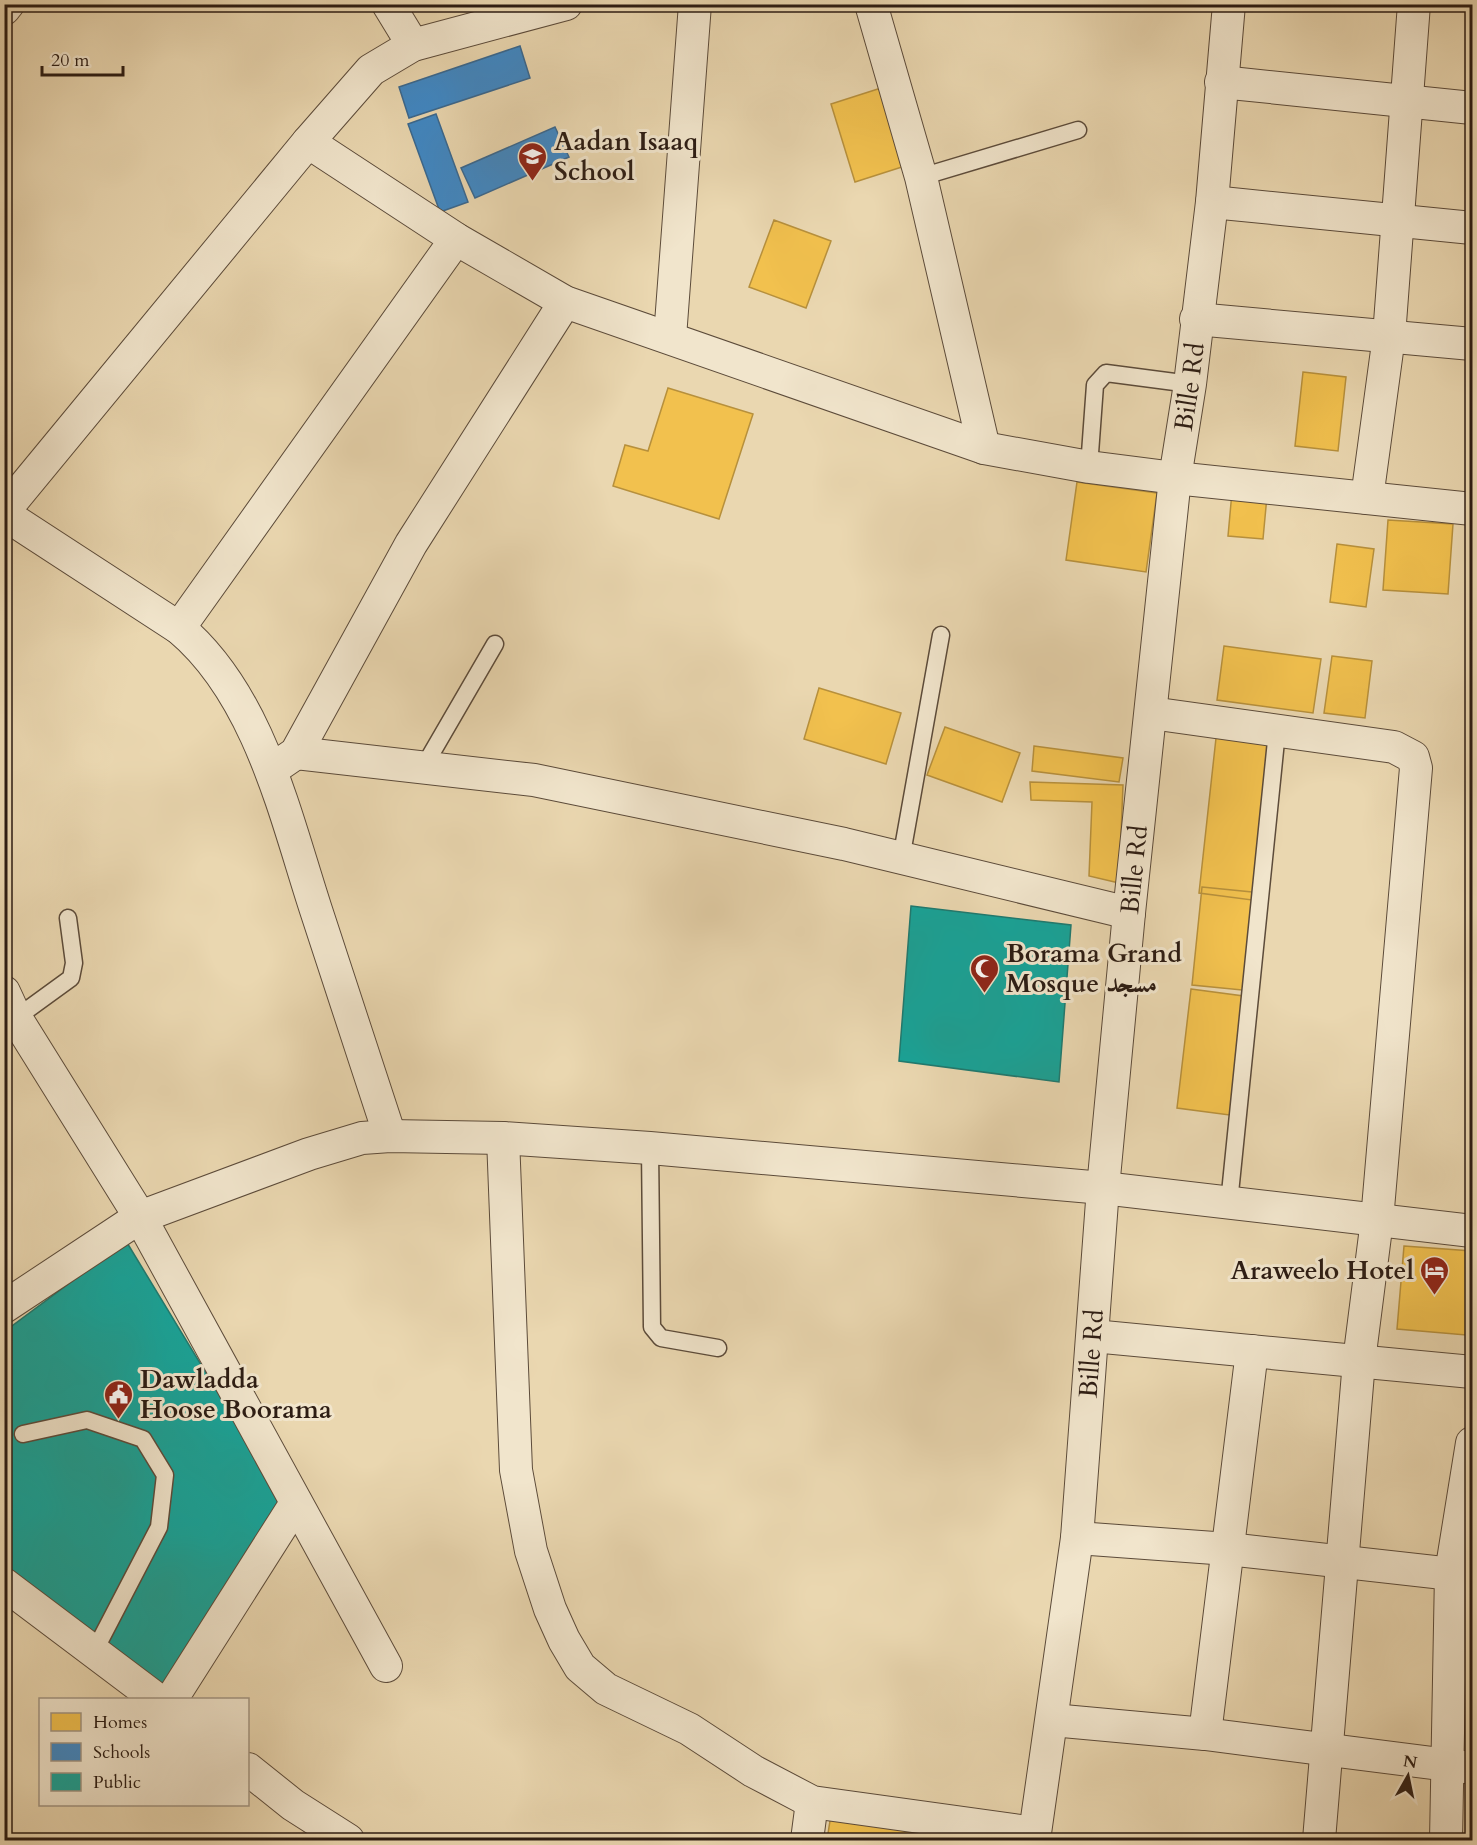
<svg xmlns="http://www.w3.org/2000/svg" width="1477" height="1845" font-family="Cardo,Amiri,serif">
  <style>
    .homes { fill: #f2c14e; stroke: #b7903c; stroke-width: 1.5 }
    .schools { fill: #3f88c5; stroke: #396890; stroke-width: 1.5 }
    .public { fill: #17a398; stroke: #1d7a70; stroke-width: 1.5 }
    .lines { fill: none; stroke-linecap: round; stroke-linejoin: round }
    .service-casing { stroke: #5c4b3a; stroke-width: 19 }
    .minor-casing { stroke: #5c4b3a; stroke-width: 34 }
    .service { stroke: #f1e5cc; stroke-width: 16 }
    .minor { stroke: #f1e5cc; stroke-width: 32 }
    .labels { text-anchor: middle; stroke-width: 6; stroke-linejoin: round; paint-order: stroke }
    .poi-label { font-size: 26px; font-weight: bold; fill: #2c1c13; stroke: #f1e5cc; text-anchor: start }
    .street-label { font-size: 26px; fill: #2c1c13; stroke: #f1e5cc }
  </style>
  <rect width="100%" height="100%" fill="#ead7b0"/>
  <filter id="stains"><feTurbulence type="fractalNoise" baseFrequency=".00333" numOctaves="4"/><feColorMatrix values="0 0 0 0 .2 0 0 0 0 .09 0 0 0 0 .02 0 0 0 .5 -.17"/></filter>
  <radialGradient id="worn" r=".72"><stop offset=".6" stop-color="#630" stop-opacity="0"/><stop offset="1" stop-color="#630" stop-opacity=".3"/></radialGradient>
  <path class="homes" d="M881,88L905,166L855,182L831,104Z
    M774,220L831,241L806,308L749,287Z
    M1303,372L1346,377L1338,451L1295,446Z
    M668,388L753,414L719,519L613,486L625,445L648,451Z
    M1077,482L1157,493L1146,572L1066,560Z
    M1232,492L1267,496L1263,539L1228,536Z
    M1388,520L1453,524L1448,594L1383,590Z
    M1337,544L1374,549L1366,607L1330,602Z
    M1224,646L1321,659L1313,713L1217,700Z
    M1332,656L1372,661L1365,718L1324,713Z
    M819,688L901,713L886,764L804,739Z
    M945,727L1020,753L1002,802L927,775Z
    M1217,729L1270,735L1252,900L1199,893Z
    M1034,746L1123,758L1119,782L1032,771Z
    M1030,782L1123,785L1119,883L1089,876L1092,802L1031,800Z
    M1202,887L1262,893L1252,991L1192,985Z
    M1191,989L1251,997L1237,1116L1177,1108Z
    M1404,1246L1472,1251L1466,1335L1397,1329Z
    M832,1808L1013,1840H827Z"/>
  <path class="schools" d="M520,46L530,78L409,118L399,87Z
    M436,114L468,202L440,212L408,124Z
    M555,127L569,157L475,198L461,168Z"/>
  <path class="public" d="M911,906L1071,925L1059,1082L899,1061Z
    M126,1241L286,1505L166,1689L4,1570V1332Z"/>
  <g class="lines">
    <defs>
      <path id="service" d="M921,177L1078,130
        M1089,467L1095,385L1106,373L1190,384
        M423,768L495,644
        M901,859L941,635
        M16,1018L71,978L74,963L68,918
        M650,1148L652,1327L661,1338L718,1348
        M1229,1203L1277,731
        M23,1434L87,1420L143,1439L165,1475L159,1527L94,1652"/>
      <g id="minor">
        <path d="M388,4L413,45"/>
        <path d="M871,4L921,177L984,448"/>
        <path d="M4,9L8,4"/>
        <path d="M1221,82L1472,108"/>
        <path d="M308,142L456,239L565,302L984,448L1089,467L1175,478L1472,509"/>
        <path d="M1212,202L1472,228"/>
        <path d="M1196,319L1472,344"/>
        <path d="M670,337L695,4"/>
        <path d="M1367,498L1389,336L1414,4"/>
        <path d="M4,511L308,142L371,70L413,45L566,4"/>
        <path d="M4,514L179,628C259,695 285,815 316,910C341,985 365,1061 390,1136"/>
        <path d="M179,628L456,239"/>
        <path d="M1151,713L1394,747L1413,757L1416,768L1377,1220L1359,1361L1319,1840"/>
        <path d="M296,753L534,780L844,844L1129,913"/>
        <path d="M280,764L296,753L411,544L565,302"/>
        <path d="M4,992L16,1018L140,1217L386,1666"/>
        <path d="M503,1138L516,1470L531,1551L550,1609L564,1640L580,1667L606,1689L689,1729L753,1771L812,1802L1035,1833"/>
        <path d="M4,1307L140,1217L309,1154L362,1138L390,1136L503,1138L650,1148L1103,1188L1472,1231"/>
        <path d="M1093,1336L1472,1372"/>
        <path d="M1077,1538L1228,1549L1470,1576"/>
        <path d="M4,1584L158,1700"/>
        <path d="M171,1700L296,1503"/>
        <path d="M1052,1720L1205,1734L1472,1768"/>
        <path d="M1205,1734L1252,1351"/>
        <path d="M248,1769L293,1805L348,1840"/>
        <path d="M807,1840L812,1802"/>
        <path id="s1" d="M1034,1840L1077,1538L1103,1188L1129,913L1175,478L1190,384L1212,202L1229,4"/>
        <path d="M1446,1840L1451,1573L1472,1443"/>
      </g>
    </defs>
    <use href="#service" class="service-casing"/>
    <use href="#minor" class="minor-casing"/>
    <use href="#service" class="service"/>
    <use href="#minor" class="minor"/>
  </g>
  <defs>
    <symbol id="school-pin" viewBox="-11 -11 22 30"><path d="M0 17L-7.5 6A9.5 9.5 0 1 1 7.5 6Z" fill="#8f2418" stroke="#f1e5cc"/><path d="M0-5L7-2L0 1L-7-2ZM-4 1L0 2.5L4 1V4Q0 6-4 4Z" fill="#fff"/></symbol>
    <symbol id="mosque-pin" viewBox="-11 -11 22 30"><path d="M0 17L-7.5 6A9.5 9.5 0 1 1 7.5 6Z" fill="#8f2418" stroke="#f1e5cc"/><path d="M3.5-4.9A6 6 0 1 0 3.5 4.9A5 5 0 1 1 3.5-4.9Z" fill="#fff"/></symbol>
    <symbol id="hotel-pin" viewBox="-11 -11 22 30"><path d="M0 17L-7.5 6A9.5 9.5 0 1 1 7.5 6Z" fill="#8f2418" stroke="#f1e5cc"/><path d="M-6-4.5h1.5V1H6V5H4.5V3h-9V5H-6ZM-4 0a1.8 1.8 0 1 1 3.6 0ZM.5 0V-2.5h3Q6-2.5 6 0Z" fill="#fff"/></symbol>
    <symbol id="civic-pin" viewBox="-11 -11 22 30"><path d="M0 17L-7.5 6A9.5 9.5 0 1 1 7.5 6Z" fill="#8f2418" stroke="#f1e5cc"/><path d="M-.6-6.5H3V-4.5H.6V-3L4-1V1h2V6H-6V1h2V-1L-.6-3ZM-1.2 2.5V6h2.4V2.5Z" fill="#fff"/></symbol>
  </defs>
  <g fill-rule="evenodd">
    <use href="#school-pin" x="516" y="140" width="33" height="45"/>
    <use href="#mosque-pin" x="968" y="952" width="33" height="45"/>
    <use href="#hotel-pin" x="1418" y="1254" width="33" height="45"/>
    <use href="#civic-pin" x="102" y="1378" width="33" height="45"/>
  </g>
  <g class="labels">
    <g class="poi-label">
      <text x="554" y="150">Aadan Isaaq<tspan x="554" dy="30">School</tspan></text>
      <text x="1006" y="962">Borama Grand<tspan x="1006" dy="30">Mosque مسجد</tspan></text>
      <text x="1414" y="1279" text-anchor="end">Araweelo Hotel</text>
      <text x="140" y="1388">Dawladda<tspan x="140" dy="30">Hoose Boorama</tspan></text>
    </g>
    <g class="street-label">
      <text dy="9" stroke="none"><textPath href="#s1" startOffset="1462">Bille Rd</textPath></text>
      <text dy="9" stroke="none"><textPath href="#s1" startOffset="976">Bille Rd</textPath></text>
      <text dy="9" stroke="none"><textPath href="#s1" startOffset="490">Bille Rd</textPath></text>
    </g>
  </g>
  <rect width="1477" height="1845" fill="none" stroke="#ead7b0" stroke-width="24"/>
  <rect x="6" y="6" width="1465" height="1833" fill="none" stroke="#2c1c13" stroke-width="3"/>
  <rect x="12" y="12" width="1453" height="1821" fill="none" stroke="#2c1c13" stroke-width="1.5"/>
  <rect x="39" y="1698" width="210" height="108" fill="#f1e5cc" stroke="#a29582" stroke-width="1.5"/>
  <rect x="51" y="1713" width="30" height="18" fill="#f2c14e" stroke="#a29582" stroke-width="1.5"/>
  <text x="93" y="1728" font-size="18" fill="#2c1c13">Homes</text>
  <rect x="51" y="1743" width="30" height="18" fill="#3f88c5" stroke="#a29582" stroke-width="1.5"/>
  <text x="93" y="1758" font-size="18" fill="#2c1c13">Schools</text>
  <rect x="51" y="1773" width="30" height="18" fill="#17a398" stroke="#a29582" stroke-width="1.5"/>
  <text x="93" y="1788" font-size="18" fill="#2c1c13">Public</text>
  <g transform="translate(1408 1776) rotate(9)" stroke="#f1e5cc" stroke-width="4.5" paint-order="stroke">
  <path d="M0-4.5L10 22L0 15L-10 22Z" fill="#2c1c13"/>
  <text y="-9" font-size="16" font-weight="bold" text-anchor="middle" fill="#2c1c13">N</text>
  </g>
  <path d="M42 66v9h81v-9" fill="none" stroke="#2c1c13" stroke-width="3"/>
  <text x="51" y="66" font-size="18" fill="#2c1c13" stroke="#f1e5cc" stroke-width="4.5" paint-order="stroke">20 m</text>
  <rect width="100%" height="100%" filter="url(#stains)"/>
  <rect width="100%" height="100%" fill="url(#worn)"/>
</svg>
